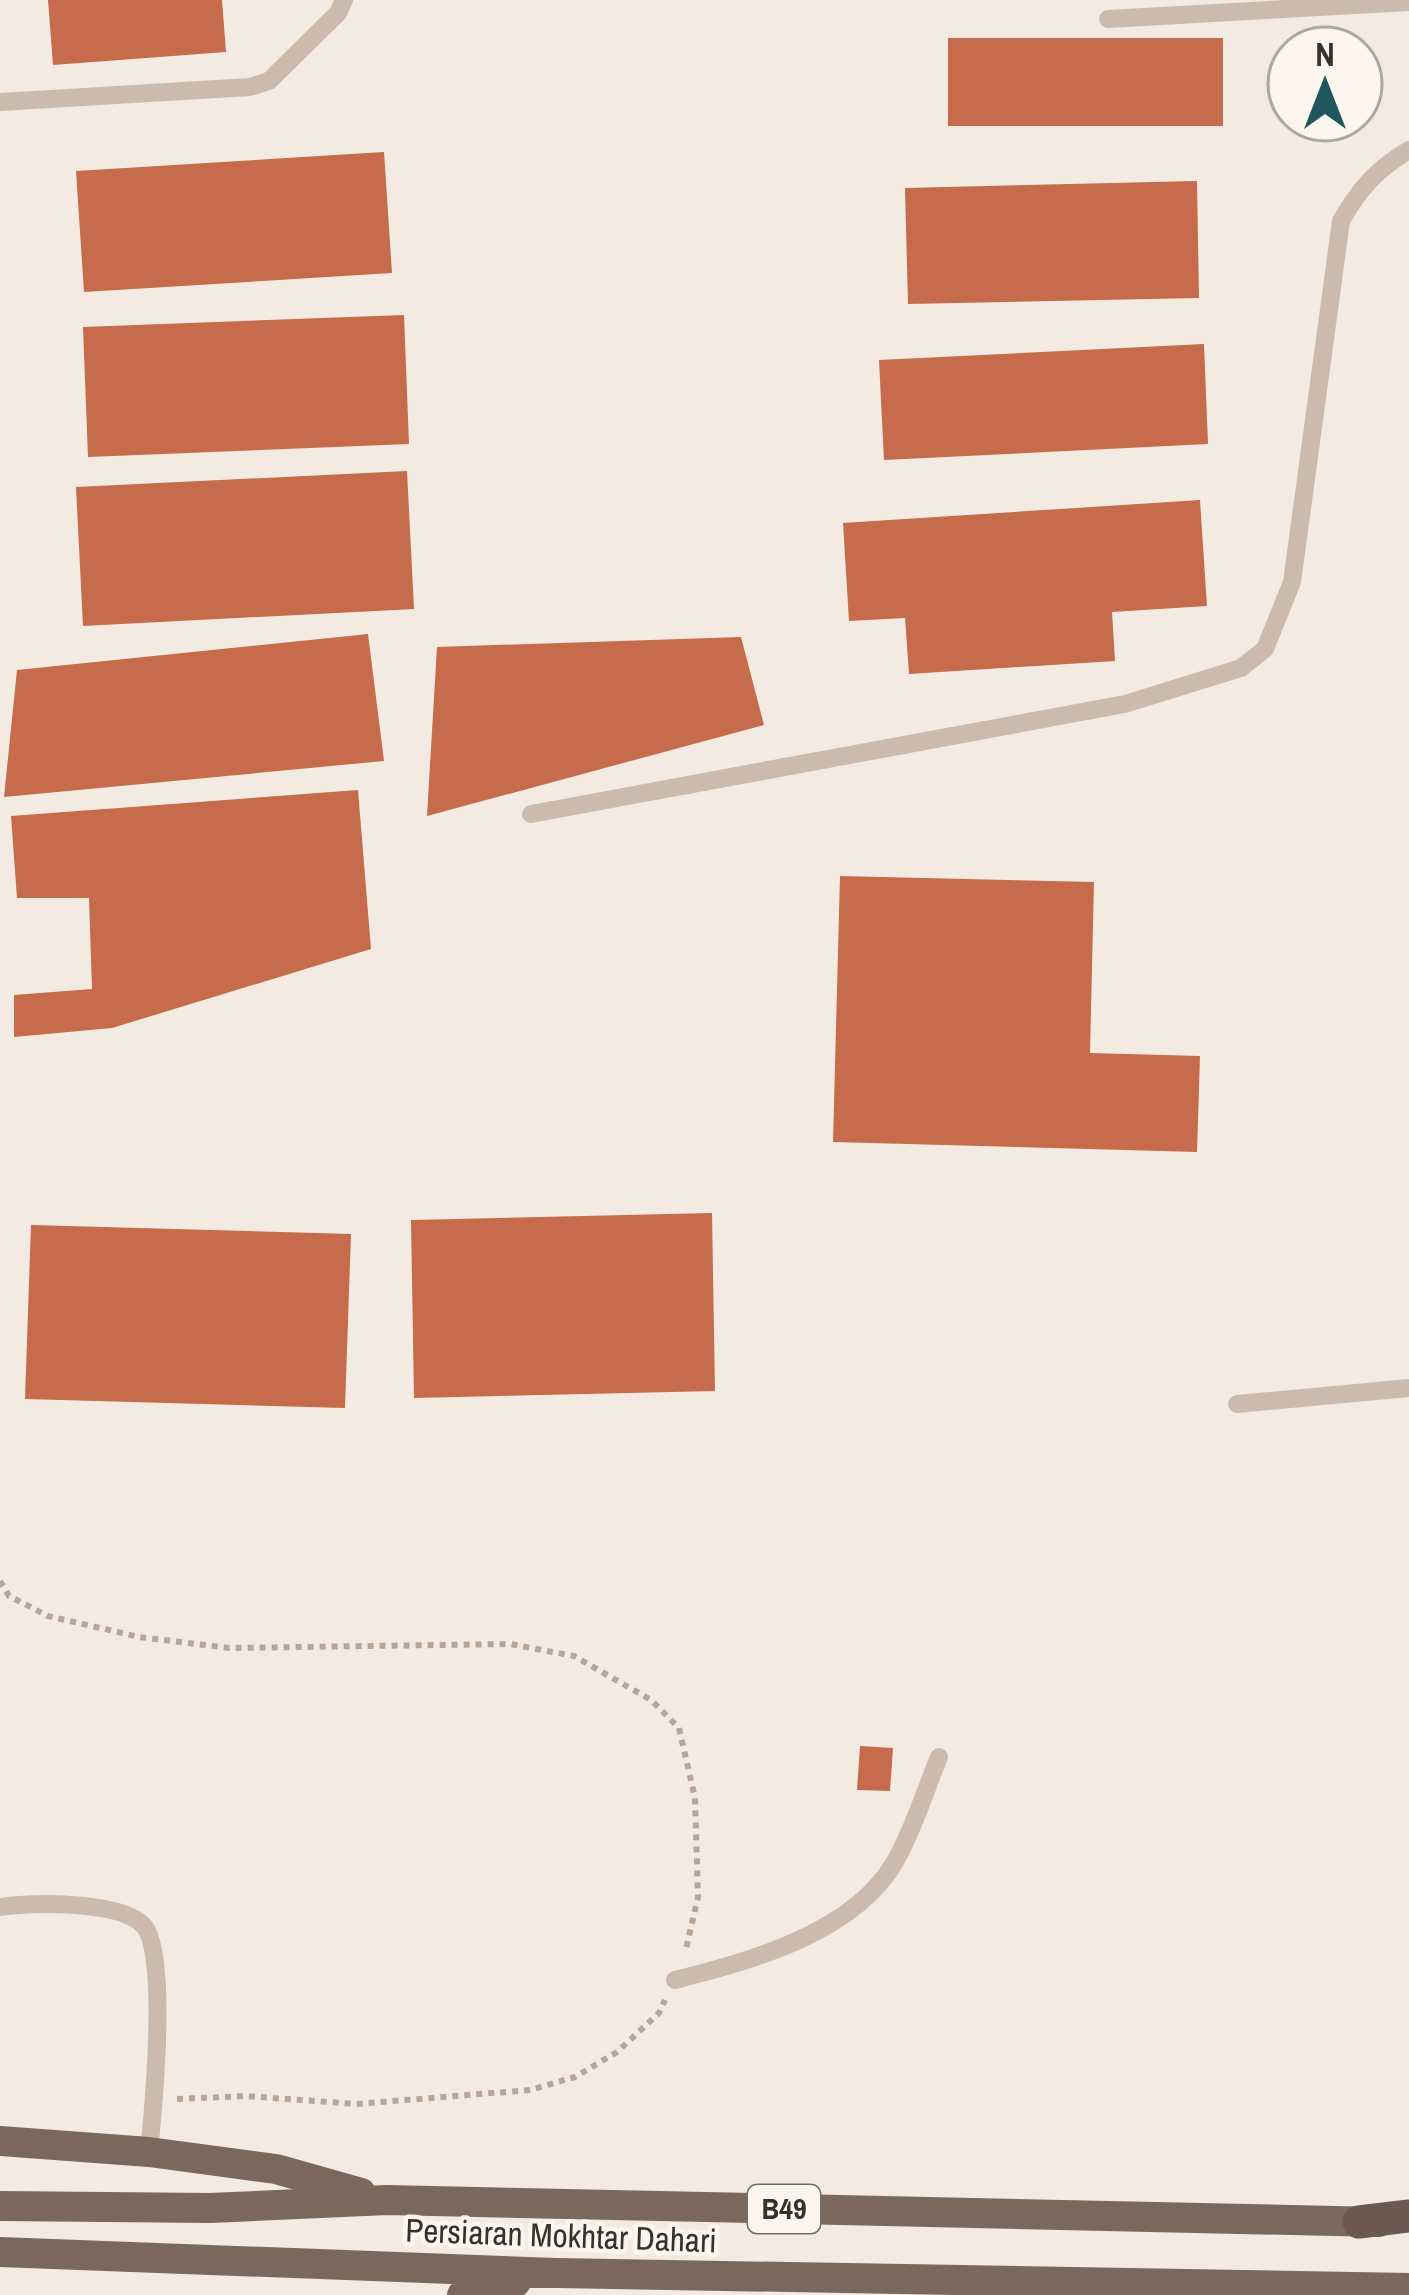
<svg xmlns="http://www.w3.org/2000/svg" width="1409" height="2295" font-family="'Archivo Narrow',sans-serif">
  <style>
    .building { fill: #c66b4c }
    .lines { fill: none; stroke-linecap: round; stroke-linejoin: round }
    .path { stroke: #b8a596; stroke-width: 6; stroke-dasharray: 6 6; stroke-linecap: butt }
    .service { stroke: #ccbbac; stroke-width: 18 }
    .primary { stroke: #7c675c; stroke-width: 30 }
    .trunk { stroke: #6c584f; stroke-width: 33 }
    .labels { text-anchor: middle; stroke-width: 9; stroke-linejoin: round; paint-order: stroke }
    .shield { fill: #fbf5ed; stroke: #746b65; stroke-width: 3 }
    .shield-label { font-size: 30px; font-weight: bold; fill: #3a302b }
    .street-label { font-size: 33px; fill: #3a302b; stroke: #fbf5ed }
  </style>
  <rect width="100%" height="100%" fill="#f3ebe1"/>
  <path class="building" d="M48,0H222L226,52L53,65Z
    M948,38H1223V126H948Z
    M384,152L392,273L84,292L76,171Z
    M1197,181L1199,298L908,304L905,188Z
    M404,315L409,444L88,457L83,327Z
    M1204,344L1208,444L884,460L879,360Z
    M407,471L414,609L83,626L76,487Z
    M1200,500L1207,606L1112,612L1115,661L909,674L905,618L849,621L843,523Z
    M368,634L384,761L4,797L17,670Z
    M741,637L764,725L427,816L437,647Z
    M358,790L371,949L112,1028L14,1037V995L92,989L89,898H17L11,816Z
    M840,876L1094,882L1090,1053L1200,1056L1197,1152L833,1142Z
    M712,1213L715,1391L414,1398L411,1220Z
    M31,1225L351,1234L345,1408L25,1399Z
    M860,1746L893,1748L890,1791L857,1790Z"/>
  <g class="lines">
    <path class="path" d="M0,1581L9,1596L48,1616L139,1637L229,1648L510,1644L574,1656L651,1700L679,1728L695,1798L698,1897L686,1949
      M177,2099L246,2096L356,2104L530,2090L575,2077L617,2052L659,2013L665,2000"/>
    <path class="service" d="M1108,19L1409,2
      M0,102L250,87L269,81L338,13L344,0
      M531,814L1125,704L1241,668L1265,649L1292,582L1341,221C1359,189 1377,169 1409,150
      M1237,1404L1409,1388
      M0,1907C32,1902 120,1901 143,1925C169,1950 153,2112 149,2152
      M675,1980C750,1961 855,1933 896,1860C914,1828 925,1791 939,1757"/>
    <path class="primary" d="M0,2141L149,2152L276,2169L361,2193
      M0,2206L210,2208L387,2200L1379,2222
      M0,2252L557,2273L1409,2288
      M462,2295L516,2282"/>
    <path class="trunk" d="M1359,2222L1409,2216"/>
  </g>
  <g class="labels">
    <rect class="shield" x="748" y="2185" width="72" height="48" rx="9"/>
    <g class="shield-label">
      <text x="784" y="2219">B49</text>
    </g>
    <g class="street-label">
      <text transform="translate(561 2235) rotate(2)" y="12">Persiaran Mokhtar Dahari</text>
    </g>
  </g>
  <g transform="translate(1325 84)"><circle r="57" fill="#fbf5ed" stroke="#aea69f" stroke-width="3"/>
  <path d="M0-9L21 45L0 30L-21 45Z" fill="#20575c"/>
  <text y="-18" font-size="33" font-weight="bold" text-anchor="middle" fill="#3a302b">N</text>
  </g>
</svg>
